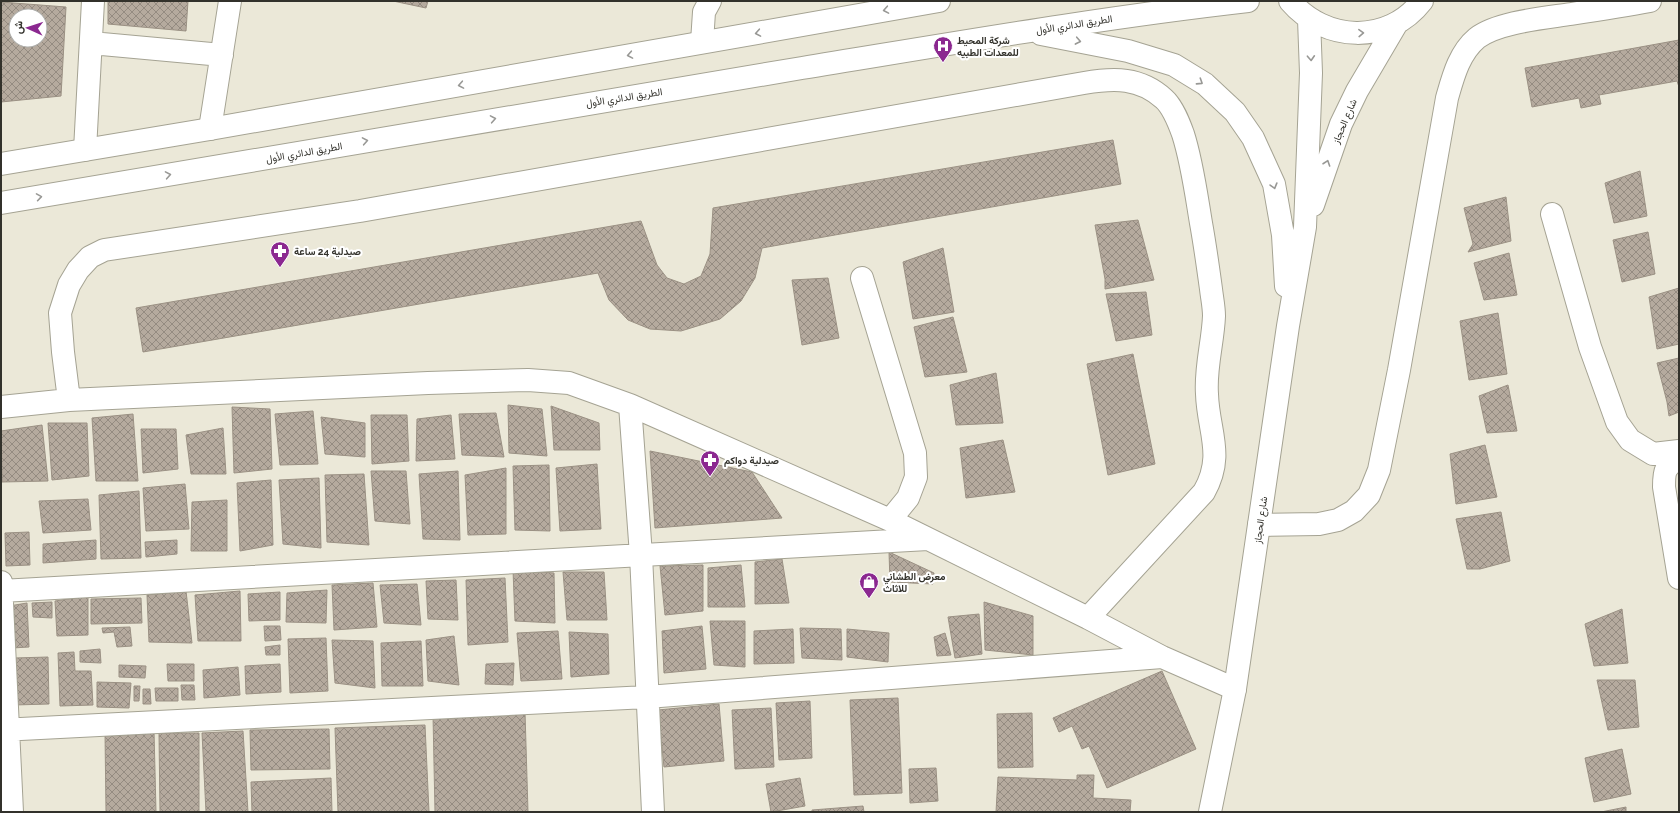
<svg xmlns="http://www.w3.org/2000/svg" width="1680" height="813" font-family="Raleway,Vazirmatn,sans-serif">
  <style>
    .building { fill: url(#building-cross-hatch); stroke: #9b9184; fill-rule: evenodd }
    .lines { fill: none; stroke-linecap: round; stroke-linejoin: round }
    .minor-casing { stroke: #a5a393; stroke-width: 24 }
    .major-casing { stroke: #a5a393; stroke-width: 24 }
    .minor { stroke: #fff; stroke-width: 22 }
    .major { stroke: #fff; stroke-width: 22 }
    .oneway { stroke: #989895 }
    .labels { text-anchor: middle; stroke-width: 4; stroke-linejoin: round; paint-order: stroke }
    .street-label { font-size: 10px; fill: #32312b; stroke: #fff }
    .poi-label { font-size: 10px; font-weight: bold; fill: #32312b; stroke: #fff; text-anchor: start }
  </style>
  <defs>
    <pattern id="building-cross-hatch" width="8" height="8" patternUnits="userSpaceOnUse"><rect width="8" height="8" fill="#b5aa9e"/><path d="M0 0l8 8M0 8l8-8" fill="none" stroke="#948b81"/></pattern>
  </defs>
  <rect width="100%" height="100%" fill="#ebe8d8"/>
  <path class="building" d="M108,1H188L186,31L108,24Z
    M393,1H428L426,8Z
    M1,2L66,7L61,96L1,102ZM16,16H40V40H16Z
    M1679,40V87L1677,81L1599,95L1601,104L1581,108L1579,98L1532,107L1525,68Z
    M1113,140L1121,184L762,248L755,278L741,301L720,319L681,331L650,329L628,320L609,300L598,273L143,352L136,308L641,221L657,265L667,278L684,284L701,276L710,254L713,208Z
    M1640,171L1647,216L1614,223L1605,183Z
    M1506,197L1511,241L1468,252L1473,244L1464,208Z
    M1138,220L1154,280L1105,289V279L1095,225Z
    M1648,232L1655,274L1622,282L1613,240Z
    M943,248L954,312L913,319L903,262Z
    M1509,253L1517,295L1484,300L1474,263Z
    M828,278L839,338L802,345L792,280Z
    M1679,288V344L1657,349L1649,297Z
    M1146,292L1152,335L1116,341L1106,294Z
    M1498,313L1507,374L1469,380L1460,321Z
    M953,317L967,372L925,377L914,327Z
    M1133,354L1155,464L1108,475L1087,364Z
    M1679,358V412L1669,416L1667,402L1657,363Z
    M996,373L1003,423L956,425L950,385Z
    M1508,385L1517,431L1487,433L1479,396Z
    M508,405L542,409L547,456L509,453Z
    M551,406L599,423L600,450H554Z
    M232,407L270,409L272,469L234,473Z
    M313,411L318,464L280,465L275,414Z
    M496,413L504,457L462,455L459,414Z
    M133,414L138,481H96L92,418Z
    M371,415H407L409,461L372,464Z
    M451,415L455,459L416,461L417,419Z
    M321,417L365,423V457L325,454Z
    M48,423H87L89,476L52,480Z
    M42,425L48,481L2,482L1,431Z
    M223,428L226,474H191L186,435Z
    M141,429H176L178,469L143,473Z
    M1003,440L1015,492L966,498L960,448Z
    M1485,445L1497,497L1456,504L1450,454Z
    M650,451L752,472L782,518L655,528Z
    M597,464L601,529L560,531L556,468Z
    M549,465L550,531L515,530L513,466Z
    M506,468V534L468,535L465,475Z
    M371,471H406L410,524L375,521Z
    M458,471L460,540L423,539L419,474Z
    M364,474L369,545L327,542L325,475Z
    M319,478L321,548L283,544L279,480Z
    M271,480L273,545L240,551L237,483Z
    M185,484L189,529L146,531L143,488Z
    M139,491L141,558L101,559L99,495Z
    M88,499L91,530L43,533L39,501Z
    M227,500V551H191L192,502Z
    M1501,512L1510,561L1480,569H1467L1456,519Z
    M29,532L30,565L6,566L5,533Z
    M96,540V559L43,563V544Z
    M177,540V554L146,557L145,542Z
    M889,552L934,573L933,584L890,582Z
    M782,559L789,603L755,604V562Z
    M703,565V611L665,615L660,566Z
    M741,565L745,607H708V568Z
    M513,570L554,573L555,623L515,621Z
    M563,572H604L607,620H567Z
    M505,578L508,642L468,645L466,580Z
    M456,580L458,620L428,619L426,581Z
    M373,583L377,627L334,630L332,585Z
    M417,584L421,625L384,623L380,585Z
    M327,590L326,623L286,622L287,593Z
    M186,591L192,643L149,642L147,595Z
    M240,591L241,641H198L195,595Z
    M280,592V620L249,621L248,594Z
    M88,596V635L57,636L55,601Z
    M141,598L142,623L91,624V599Z
    M52,602V618L33,617L32,603Z
    M984,602L1033,616V655L985,650Z
    M27,603L29,647L12,648L9,606Z
    M1622,609L1628,663L1594,666L1585,624Z
    M979,614L982,654L955,658L948,617Z
    M710,621H745V667L714,665Z
    M264,626H280L281,640L265,641Z
    M702,626L706,669L664,673L662,631Z
    M130,627L132,646L117,647L114,632L103,633L102,628Z
    M800,628L841,629L842,660L802,658Z
    M793,629L794,663L754,664V631Z
    M847,629L889,633L888,662L847,657Z
    M558,631L562,679L521,681L517,633Z
    M569,632L608,634L609,674L571,677Z
    M945,633L951,655L937,656L934,637Z
    M454,636L459,685L428,681L426,640Z
    M326,638L328,691L290,693L288,639Z
    M332,640L373,641L375,688L335,683Z
    M421,641L423,686H382L381,643Z
    M280,645V655H266L265,647Z
    M100,649L101,663L80,662V651Z
    M74,652L75,671H91L93,705L60,706L58,653Z
    M48,657L49,704L14,705V658Z
    M514,663L513,685L485,684L486,664Z
    M167,664H194V681H168Z
    M280,664L281,692L246,694L245,666Z
    M119,665L146,666L145,678L119,677Z
    M238,667L240,695L204,698L203,670Z
    M1162,671L1196,749L1107,788L1089,746L1082,749L1072,726L1059,732L1053,718Z
    M1597,680H1635L1639,727L1608,730Z
    M97,682L131,683L129,708L97,707Z
    M181,685H194L195,700H182Z
    M134,686H140L139,701H134Z
    M155,688H178V701H156Z
    M143,689H150L151,704H143Z
    M898,698L902,793L854,795L850,700Z
    M810,701L812,758L779,760L776,703Z
    M719,704L724,761L664,767L658,710Z
    M771,708L774,767L735,769L732,710Z
    M525,712L528,812H435L433,715Z
    M1032,713L1033,767L998,768L997,714Z
    M425,725L429,812H338L335,728Z
    M329,729L330,769L251,770L250,730Z
    M154,731L156,812H106L105,732Z
    M243,731L248,812H206L202,733Z
    M159,733H199V812H160Z
    M1622,749L1631,794L1594,802L1585,758Z
    M936,768L938,801L910,803L909,769Z
    M1077,775H1094L1093,798L1131,800L1130,812H996L998,777L1077,780Z
    M331,778L332,812H252L251,782Z
    M800,778L805,806L771,812L766,784Z
    M863,806L864,812H812V810Z
    M1626,807V812H1601Z"/>
  <g class="lines">
    <defs>
      <path id="minor" d="M702,42L704,12L710,1
        M91,43L222,55
        M210,129L230,1
        M85,150L93,1
        M1552,214L1590,347L1617,422L1630,440L1653,454L1679,451
        M862,278L915,453L916,477L908,498L890,520
        M69,400L63,352L60,313L69,285L78,270L90,257L104,250L360,211L1084,83C1114,78 1140,77 1164,99C1173,107 1179,123 1183,134C1192,162 1196,193 1201,223C1205,245 1208,267 1211,289C1212,298 1214,307 1214,316C1213,342 1205,368 1207,394C1208,431 1225,455 1204,492L1088,618
        M630,405L641,555L653,812
        M1,407L69,400L428,383L528,380L569,383L630,405L890,520L1088,618L1162,657L1235,689
        M1679,457C1665,468 1664,469 1664,487L1679,578
        M1259,525L1319,524L1338,520L1354,511L1369,495L1379,470L1399,370L1447,98C1453,77 1459,53 1477,38C1498,22 1545,18 1571,14C1597,10 1623,6 1650,1
        M1,582L12,812
        M1,591L928,539
        M1,730L647,697L1162,657"/>
      <path id="major" d="M1290,1C1325,42 1388,45 1422,1
        M1041,34L1128,51L1174,65L1205,84L1235,112L1253,138L1274,184L1283,235L1286,286
        M1,164L210,129L939,1
        M1,203C268,159 535,112 802,68C950,44 1098,18 1248,1
        M1313,205L1341,124L1357,91L1397,23
        M1210,812L1235,689L1288,326L1305,227L1311,73L1309,19"/>
    </defs>
    <use href="#minor" class="minor-casing"/>
    <use href="#major" class="major-casing"/>
    <use href="#minor" class="minor"/>
    <use href="#major" class="major"/>
  </g>
  <defs><path id="oneway-chevron" d="M-2-3.5L2.5 0L-2 3.5" fill="none" stroke-width="1.6" stroke-linecap="round" stroke-linejoin="round"/></defs>
  <g class="oneway">
    <use href="#oneway-chevron" transform="translate(886 10) rotate(170)"/>
    <use href="#oneway-chevron" transform="translate(758 33) rotate(170)"/>
    <use href="#oneway-chevron" transform="translate(1361 33) rotate(-2)"/>
    <use href="#oneway-chevron" transform="translate(1078 41) rotate(11)"/>
    <use href="#oneway-chevron" transform="translate(630 55) rotate(170)"/>
    <use href="#oneway-chevron" transform="translate(1311 58) rotate(87)"/>
    <use href="#oneway-chevron" transform="translate(1200 82) rotate(33)"/>
    <use href="#oneway-chevron" transform="translate(461 85) rotate(170)"/>
    <use href="#oneway-chevron" transform="translate(493 119) rotate(-10)"/>
    <use href="#oneway-chevron" transform="translate(365 141) rotate(-10)"/>
    <use href="#oneway-chevron" transform="translate(1327 163) rotate(-71)"/>
    <use href="#oneway-chevron" transform="translate(168 175) rotate(-10)"/>
    <use href="#oneway-chevron" transform="translate(1274 186) rotate(74)"/>
    <use href="#oneway-chevron" transform="translate(39 197) rotate(-9)"/>
  </g>
  <defs>
    <symbol id="hospital-pin" viewBox="-11 -11 22 30"><path d="M0 17L-7.5 6A9.5 9.5 0 1 1 7.5 6Z" fill="#8b2890" stroke="#fff"/><path d="M-5-5h3v3.5h4V-5h3V5h-3V1.5h-4V5h-3Z" fill="#fff"/></symbol>
    <symbol id="pharmacy-pin" viewBox="-11 -11 22 30"><path d="M0 17L-7.5 6A9.5 9.5 0 1 1 7.5 6Z" fill="#8b2890" stroke="#fff"/><path d="M-2-6h4v4h4v4h-4v4h-4v-4h-4v-4h4Z" fill="#fff"/></symbol>
    <symbol id="shop-pin" viewBox="-11 -11 22 30"><path d="M0 17L-7.5 6A9.5 9.5 0 1 1 7.5 6Z" fill="#8b2890" stroke="#fff"/><path d="M-5-2.5h2.3a2.7 3.5 0 0 1 5.4 0H5L5.5 6h-11ZM-1.5-2.5h3a1.5 2.3 0 0 0-3 0Z" fill="#fff"/></symbol>
  </defs>
  <g fill-rule="evenodd">
    <use href="#hospital-pin" x="932" y="35" width="22" height="30"/>
    <use href="#pharmacy-pin" x="269" y="240" width="22" height="30"/>
    <use href="#pharmacy-pin" x="699" y="449" width="22" height="30"/>
    <use href="#shop-pin" x="858" y="571" width="22" height="30"/>
  </g>
  <g class="labels">
    <g class="street-label">
      <text transform="translate(1074 24) rotate(-9)" y="4">الطريق الدائري الأول</text>
      <text transform="translate(624 97) rotate(-9)" y="4">الطريق الدائري الأول</text>
      <text transform="translate(1344 121) rotate(-67)" y="4">شارع الحجاز</text>
      <text transform="translate(304 152) rotate(-10)" y="4">الطريق الدائري الأول</text>
      <text transform="translate(1260 520) rotate(-82)" y="4">شارع الحجاز</text>
    </g>
    <g class="poi-label">
      <text x="957" y="44">شركة المحيط<tspan x="957" dy="12">للمعدات الطبيه</tspan></text>
      <text x="294" y="255">صيدلية 24 ساعة</text>
      <text x="724" y="464">صيدلية دواكم</text>
      <text x="883" y="580">معرض الطشاني<tspan x="883" dy="12">للاثاث</tspan></text>
    </g>
  </g>
  <rect width="1680" height="813" fill="none" stroke="#32312b" stroke-width="4"/>
  <g transform="translate(28 28) rotate(273)"><circle r="19" fill="#ffffff" stroke="#adadaa"/>
  <path d="M0-3L7 15L0 10L-7 15Z" fill="#8b2890"/>
  <text y="-6" font-size="11" font-weight="bold" text-anchor="middle" fill="#32312b">ش</text>
  </g>
</svg>
